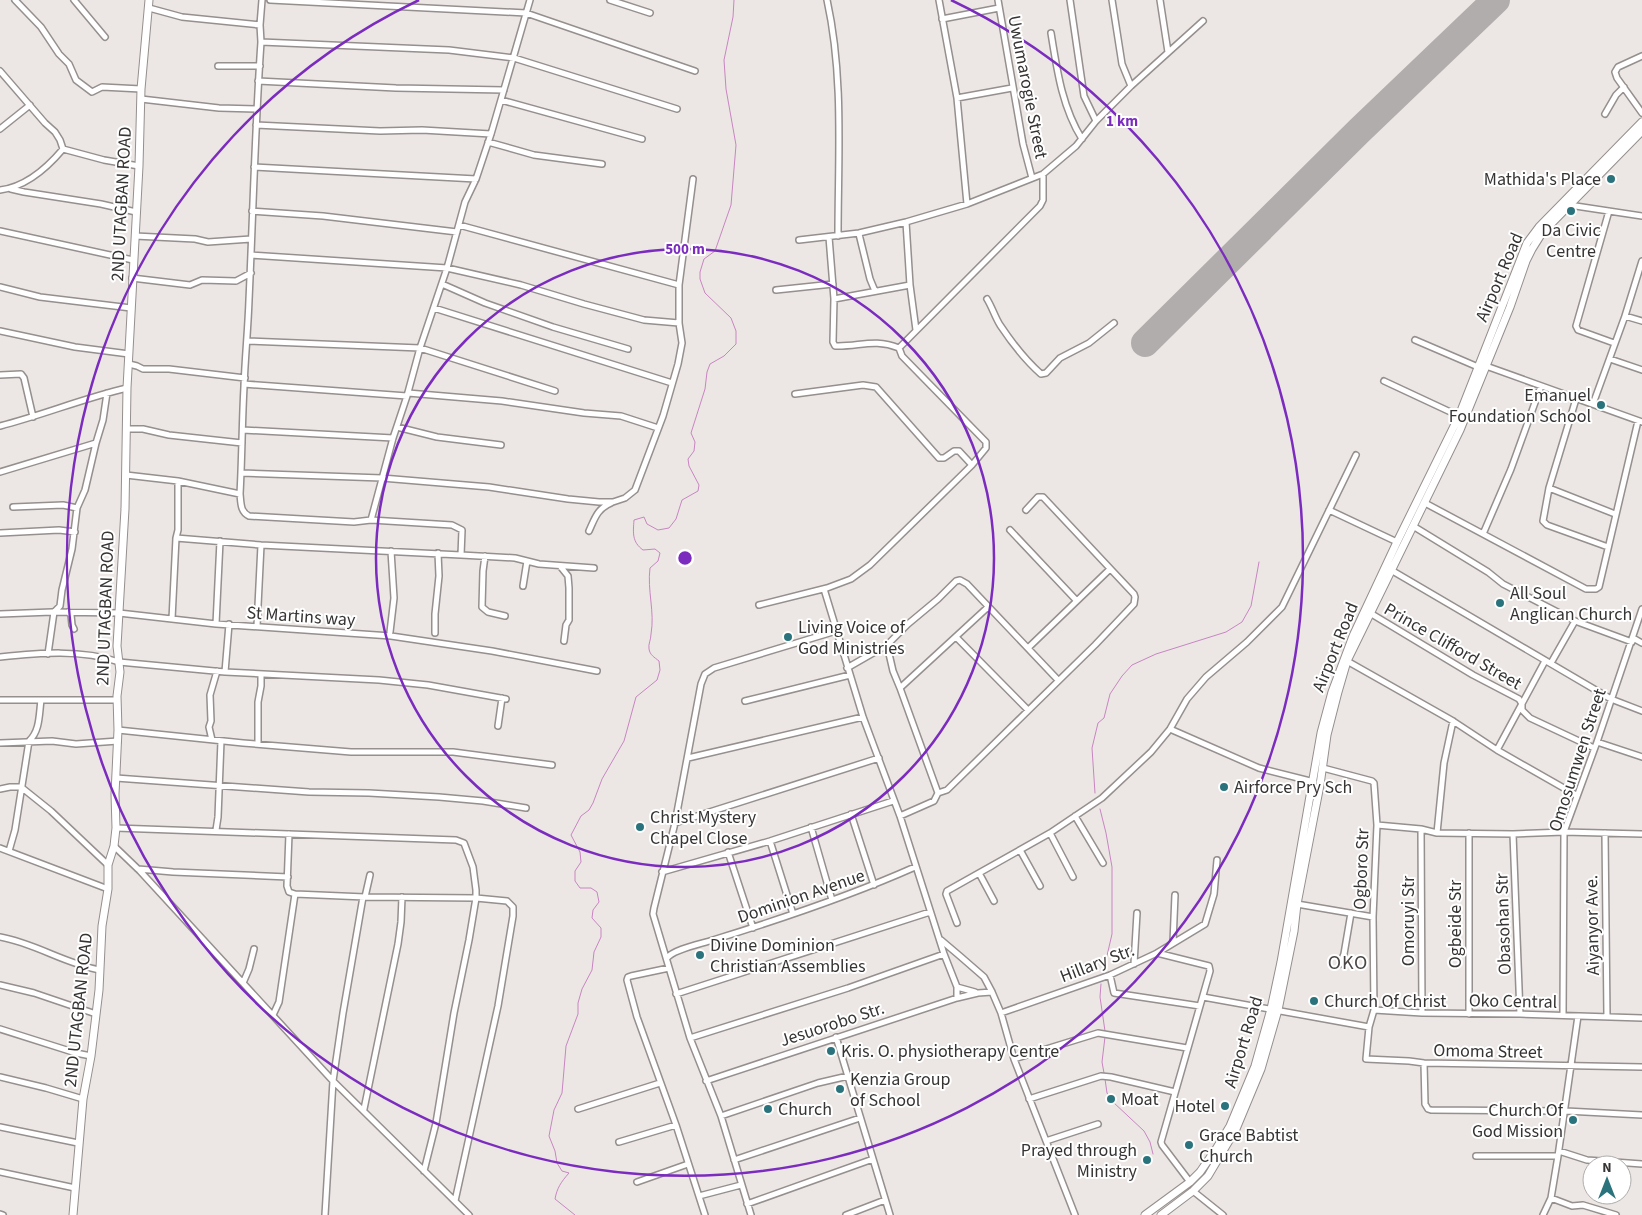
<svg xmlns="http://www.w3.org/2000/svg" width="1642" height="1215" font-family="'Source Sans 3',sans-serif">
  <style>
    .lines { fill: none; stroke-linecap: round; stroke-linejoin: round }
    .stream { stroke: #c885c1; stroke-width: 1 }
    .runway { stroke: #b1adac; stroke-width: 28 }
    .street-casing { stroke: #958f8e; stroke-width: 8 }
    .secondary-casing { stroke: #958f8e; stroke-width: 9 }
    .street { stroke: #fff; stroke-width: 5 }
    .secondary { stroke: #fff; stroke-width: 7 }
    .ring { fill: none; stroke: #7b2cbf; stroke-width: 2.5 }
    .poi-dot { fill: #2a737c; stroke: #fff; stroke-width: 2 }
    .labels { text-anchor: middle; stroke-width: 4; stroke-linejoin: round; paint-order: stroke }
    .street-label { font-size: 18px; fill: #363433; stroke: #fff }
    .poi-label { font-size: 18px; fill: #363433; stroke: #fff; text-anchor: start }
    .quarter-label { font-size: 20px; letter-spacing: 1px; fill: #4a4645; stroke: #fff }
    .centre { fill: #7b2cbf; stroke: #fff; stroke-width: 2.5 }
    .ring-label { font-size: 15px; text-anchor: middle; font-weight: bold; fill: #7b2cbf; stroke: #fff; stroke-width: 4; stroke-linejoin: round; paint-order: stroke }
  </style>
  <rect width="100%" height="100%" fill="#ece7e5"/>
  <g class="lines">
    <path class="stream" d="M1095,793L1092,748L1098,723L1104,718L1110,694L1122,676L1132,665L1156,654L1226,632L1242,622L1251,606L1259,562
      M1100,809L1106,833L1112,867V934L1103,973
      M1101,984L1100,997L1105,1031
      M1104,1073L1102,1062L1105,1037
      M1105,1079L1107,1093L1113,1102L1144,1131L1150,1142L1153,1154
      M575,1215L555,1199C557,1188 561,1182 569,1173L562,1171L557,1163L555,1151L549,1136L554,1110L562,1093L566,1046L578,1014V1003L582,989L592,970L594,952L601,937V928L592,918L593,910L599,902L597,892L591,888H580L575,881V871L581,862L580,852L571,835L581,816L589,810L593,803L602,779L624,741L636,697L657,680L660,670L659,661C654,657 650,655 649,649C648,644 651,640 651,634C655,612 647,590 650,568L658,561L660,553L655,549L643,550C632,542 633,533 634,520L644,517L647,524L658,530L669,528L676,519L682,500L698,491L699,485L689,466L688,459L694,451L695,442L691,433L705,389L707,372L710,364L724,356L736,344V331L731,318L705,293L700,279V272L704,259L715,251L731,205L736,145L726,89L724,60L733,17L734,0"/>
    <path class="runway" d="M1145,343L1359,131L1496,0"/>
    <defs>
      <path id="street" d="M15,0L41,27L59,54L69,64L76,80L92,92L102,87L141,89
        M74,0L105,37
        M262,0L260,25L261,42C255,128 253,214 249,300C248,329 245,358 244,387C242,423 242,458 240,494C241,502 240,512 249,516L354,522L371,520L452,525L462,530L461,555
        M270,0L526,13L695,71
        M610,0L650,13
        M827,0C844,77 838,157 838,236
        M939,0L957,98L967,204
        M998,0L1023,144L1032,178
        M1070,0L1084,96L1096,121
        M1112,0L1122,64L1131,86
        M1160,0L1168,52
        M149,8L182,17L260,25
        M942,19L999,8
        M1051,33C1057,70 1062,107 1082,139
        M261,42L449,50L514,58L677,109
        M1642,56L1618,67L1615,72L1617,78L1642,113
        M218,66H260
        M0,71L45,123L55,132L60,140L63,149L104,160L139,166
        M258,81L396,88L504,90
        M957,98L1012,88
        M141,99L219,108L257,109
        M501,100L642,139
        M1605,114L1616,95L1624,87
        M256,125L380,131L422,130L491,134
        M0,129L30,105
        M488,142L534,155L602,164
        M254,167L476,179
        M11,189L24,192L101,204L136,212
        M0,190C25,187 47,168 63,149
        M1569,205L1642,216
        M252,211L323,216L457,232
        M1609,211L1576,326L1578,330L1614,343
        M906,222L910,285L916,330
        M459,225L679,285
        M0,231L133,260
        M859,234L870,279L875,291
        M135,236L195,239L208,242L251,239
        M829,237L834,299L833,342L835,346C859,347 874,338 899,348
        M799,240L859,233L906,222L967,204L1043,174L1076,146L1096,121L1131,86L1203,21
        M251,255L447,268L521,285L584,304L644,320L679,323
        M132,278L190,285L202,280L236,281L251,273
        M442,284L485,303L553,327L628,349
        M0,287L40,297L131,308
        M776,290L833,284
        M834,299L910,285
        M987,299C992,307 995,317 1000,325C1012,343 1025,360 1041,374L1046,373L1060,358L1089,343L1114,323
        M434,308L672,383
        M1625,316L1642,321
        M0,331L75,347L129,354
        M1415,340L1478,367
        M247,341L420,348L555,391
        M899,348L1040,206L1043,200V174
        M1610,359L1642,370
        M129,364L137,366L143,369H169L245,378
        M1486,366L1642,422
        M0,375L21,374L24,378L33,417
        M1384,381L1459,416
        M244,384L407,396
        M408,393L502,401L584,413L621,416L658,428
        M795,394L863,385L876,387L939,458H944L954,451H959L972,465
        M1576,399L1549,488L1543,521L1547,525L1608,547
        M1593,404L1625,316L1642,261
        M0,426C43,415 84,398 127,388
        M397,427L437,437L501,445
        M127,429H143L169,435L242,443
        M243,430L393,438
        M0,472L96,443
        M241,473L382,478L489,487L568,499L599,502H613L625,498L635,490L663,416L678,364L682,343L679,323V285L693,179
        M126,475L178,481L240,494
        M178,481V530L176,538L261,545L461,555L515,558L539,564L594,568
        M1549,488L1615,514
        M1425,503L1586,589H1596L1599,587L1638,421
        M13,507L63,505L77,508
        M1329,510L1397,542
        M371,520L393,438L407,396L420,348L447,268L465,202L476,179L491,134L530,0
        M1413,526L1488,572L1503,584L1575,621L1632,642
        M1010,530L1076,600
        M589,531C595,518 597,509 611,503
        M0,533L59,530L75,532
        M1483,534L1511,469L1541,386
        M485,556L483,571L482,607L488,612L505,616
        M560,566L568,576L569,588V620L566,625L564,641
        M1391,570L1611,699L1642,711
        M523,586L527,561
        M824,589L863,717L900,816L944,954L957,987V998
        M759,605L827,588L851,579L870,565L972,465L986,448V442L902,356L899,348
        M68,612L71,615L72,625L74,629
        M1370,613L1473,675L1519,699L1522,704V710L1530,718L1594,748
        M0,614L52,612L119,613L216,624L391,636L492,651L597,671
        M172,619L176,538
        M216,624L220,541
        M257,626L261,545
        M390,632L394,598L391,551
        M435,633V614L439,576L438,553
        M956,637L1028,710
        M1633,638L1642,643
        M887,645L893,671L900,688
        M1028,648L1110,569
        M48,654L54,612L60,606L62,590L72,549L77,508L85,490L96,443L103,420L107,393
        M0,657C39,653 82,649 119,662L225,672L379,680L428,685L506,699
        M1347,661L1453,721L1497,750L1576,795
        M1551,663L1575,621
        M847,668L887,645L908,624L938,599L956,581L960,580L967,584L1058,680
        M225,672L229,624
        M0,700H117
        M745,701L850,675
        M498,726L502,698
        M1170,729L1259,768L1314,782
        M118,730L243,743L351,752H453L552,765
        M212,740L209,727L211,721L210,695L217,671
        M1597,742L1642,757
        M0,743L52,741L76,744L118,741
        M258,744V702L261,686V674
        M1497,750L1545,661
        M688,758L863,717
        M1323,768L1372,781L1374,783L1377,825L1373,917L1374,1010L1369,1027L1366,1059L1409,1061L1424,1063L1642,1067
        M116,778L309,792L369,793L439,797L483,801L526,808
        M0,789L10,787H21L51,811L108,865
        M938,793L900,688L988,607
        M851,814L874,885
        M900,816L934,801L938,793L947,790L1095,645L1134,604L1135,597L1134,594L1043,497H1038L1026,510
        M1075,816L1103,863
        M675,823L879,758
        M1377,825L1421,829L1437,833L1513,834L1564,832L1642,834
        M811,827L832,900
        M116,828L456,840L464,843L473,867L476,890V898L469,940L454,1013L436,1123L424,1171
        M1421,829L1422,1013
        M216,830L218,817L221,741
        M1050,833L1073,877
        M1437,833L1444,763L1453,721
        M1469,833V1014
        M1605,833L1607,1017
        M289,834L287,886L289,892L295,894L365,897L476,898L507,901L513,907V916L498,1006L455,1201
        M1513,834L1520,1014
        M770,841L793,914
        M114,846L140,871L333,1081L469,1215
        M0,848L108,889
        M1020,850L1040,886
        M9,851L15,830L29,741C40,731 39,715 41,700
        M728,852L753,928
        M138,869L173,872L288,877
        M662,872L770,841L893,801
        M979,873L994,901
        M365,897L370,875
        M1297,904L1373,917
        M957,923L946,894L947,891L1050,833L1102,798L1151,752L1170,729L1187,699L1206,677L1247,642L1282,607L1356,455
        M0,937C35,943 65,964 100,970
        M941,940L961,957L984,977L992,992L1001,1013L1014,1059L1075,1215
        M1173,942L1175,895
        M1157,953L1205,924L1214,894L1217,860
        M667,958C674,949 701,944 713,940C781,919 850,896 915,867
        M1134,964L1137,913
        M1340,964L1344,954L1351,913
        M669,968L631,976L628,977L627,980L637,1017L676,1125L705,1215
        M1110,975L1114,993L1200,1006
        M243,983L249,969L254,949
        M0,985L34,993L96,1014
        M957,987L975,992
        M676,994L930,912
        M1203,997L1369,1027
        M1374,1010L1422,1013L1520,1014L1642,1018
        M1001,1013L1110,975L1157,953L1209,966L1210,971L1161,1142L1162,1145L1190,1182
        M273,1015L279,1002L295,894
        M1563,1015L1564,832L1597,742L1642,609
        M0,1029L76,1053L91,1056
        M836,1037L890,1215
        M690,1038L848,988L944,954
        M1014,1059L1098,1033L1187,1048
        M1424,1063L1425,1104L1428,1109L1431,1110L1566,1111L1642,1115
        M0,1077L46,1088L83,1099
        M706,1081L957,998L978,993L992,992
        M1029,1099L1101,1076L1111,1077L1175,1092
        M364,1109L398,944L401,922L402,897
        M578,1109L660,1083
        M721,1116L818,1083L848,1076
        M0,1127L78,1143
        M1046,1141L1098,1124
        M619,1142L676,1125
        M1559,1151L1587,1160L1642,1164
        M1476,1156H1558
        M734,1160L860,1118
        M0,1172L75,1188
        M637,1182L688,1164
        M1193,1191L1223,1215
        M699,1196L741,1185
        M1551,1198L1572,1206L1583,1205L1616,1215
        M747,1204L873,1159
        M0,1214L3,1215
        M325,1215L333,1081L343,1013L363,897
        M751,1215L721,1116L690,1038L653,914L654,908L675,823L701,684L705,674L714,668L836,631
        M846,1215L885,1200
        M1543,1215L1551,1198L1558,1156L1578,1016"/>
      <path id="secondary" d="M73,1215L83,1099L91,1056L99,990L102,926L108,889V865L114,846L116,828L115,794L118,730L117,696L120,672L117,646L125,509L127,388L139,166L141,89L149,0
        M1145,1215L1190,1182L1200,1172L1216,1149L1230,1126L1255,1066L1271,1009L1281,962L1321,733L1332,692L1353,636L1397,542L1459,416L1527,243L1539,227L1642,122
        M1161,1215L1193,1191L1208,1176L1236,1129L1261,1069L1278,1010L1294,931L1297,904L1320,785L1327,735L1338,692L1347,661L1460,430L1510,307L1526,261L1532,249L1542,233L1642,131"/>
    </defs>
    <use href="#street" class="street-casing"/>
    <use href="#secondary" class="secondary-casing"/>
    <use href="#street" class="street"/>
    <use href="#secondary" class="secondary"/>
  </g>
  <g class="ring">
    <circle cx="685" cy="558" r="309"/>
    <path d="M951 0A618 618 0 1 1 419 0"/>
  </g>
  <g class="poi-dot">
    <circle cx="1611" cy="179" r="5"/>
    <circle cx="1571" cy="211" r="5"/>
    <circle cx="1601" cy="405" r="5"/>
    <circle cx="1500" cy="603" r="5"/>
    <circle cx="788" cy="637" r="5"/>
    <circle cx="1224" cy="787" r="5"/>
    <circle cx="640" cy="827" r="5"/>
    <circle cx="700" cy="955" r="5"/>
    <circle cx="1314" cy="1001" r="5"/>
    <circle cx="831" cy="1051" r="5"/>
    <circle cx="840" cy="1089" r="5"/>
    <circle cx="1111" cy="1099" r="5"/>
    <circle cx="1225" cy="1106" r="5"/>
    <circle cx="768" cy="1109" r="5"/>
    <circle cx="1573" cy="1120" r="5"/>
    <circle cx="1189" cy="1145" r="5"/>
    <circle cx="1147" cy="1160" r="5"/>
  </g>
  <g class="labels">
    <g class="street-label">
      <text transform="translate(1028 87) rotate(79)" y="6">Uwumarogie Street</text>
      <text transform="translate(121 204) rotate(-87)" y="6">2ND UTAGBAN ROAD</text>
      <text transform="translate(1499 277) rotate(-67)" y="6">Airport Road</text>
      <text transform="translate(105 608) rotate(-88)" y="6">2ND UTAGBAN ROAD</text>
      <text transform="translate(301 616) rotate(4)" y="6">St Martins way</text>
      <text transform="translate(1453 646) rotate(30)" y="6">Prince Clifford Street</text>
      <text transform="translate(1335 647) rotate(-68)" y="6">Airport Road</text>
      <text transform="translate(1577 760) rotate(-72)" y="6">Omosumwen Street</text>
      <text transform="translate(1361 869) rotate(-88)" y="6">Ogboro Str</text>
      <text transform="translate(801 896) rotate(-19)" y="6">Dominion Avenue</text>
      <text transform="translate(1408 921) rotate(-90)" y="6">Omoruyi Str</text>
      <text transform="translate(1455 924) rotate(-90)" y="6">Ogbeide Str</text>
      <text transform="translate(1503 924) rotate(-92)" y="6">Obasohan Str</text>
      <text transform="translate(1592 925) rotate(-91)" y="6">Aiyanyor Ave.</text>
      <text transform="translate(1097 963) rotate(-21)" y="6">Hillary Str.</text>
      <text transform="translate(1513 1001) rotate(1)" y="6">Oko Central</text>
      <text transform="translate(78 1010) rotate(-84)" y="6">2ND UTAGBAN ROAD</text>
      <text transform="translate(832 1024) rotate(-18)" y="6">Jesuorobo Str.</text>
      <text transform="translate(1243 1042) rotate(-73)" y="6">Airport Road</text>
      <text transform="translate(1488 1051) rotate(1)" y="6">Omoma Street</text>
    </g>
    <g class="poi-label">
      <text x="1601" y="185" text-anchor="end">Mathida's Place</text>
      <text x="1571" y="236" text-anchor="middle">Da Civic<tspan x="1571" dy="21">Centre</tspan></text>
      <text x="1591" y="401" text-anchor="end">Emanuel<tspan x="1591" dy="21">Foundation School</tspan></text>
      <text x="1510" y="599">All Soul<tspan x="1510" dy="21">Anglican Church</tspan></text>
      <text x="798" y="633">Living Voice of<tspan x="798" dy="21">God Ministries</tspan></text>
      <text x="1234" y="793">Airforce Pry Sch</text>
      <text x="650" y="823">Christ Mystery<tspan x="650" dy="21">Chapel Close</tspan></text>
      <text x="710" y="951">Divine Dominion<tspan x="710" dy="21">Christian Assemblies</tspan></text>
      <text x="1324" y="1007">Church Of Christ</text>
      <text x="841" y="1057">Kris. O. physiotherapy Centre</text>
      <text x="850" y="1085">Kenzia Group<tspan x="850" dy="21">of School</tspan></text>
      <text x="1121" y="1105">Moat</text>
      <text x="1215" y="1112" text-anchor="end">Hotel</text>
      <text x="778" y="1115">Church</text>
      <text x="1563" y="1116" text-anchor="end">Church Of<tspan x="1563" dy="21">God Mission</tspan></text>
      <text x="1199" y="1141">Grace Babtist<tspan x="1199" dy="21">Church</tspan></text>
      <text x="1137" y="1156" text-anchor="end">Prayed through<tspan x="1137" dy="21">Ministry</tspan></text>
    </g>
    <g class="quarter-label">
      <text x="1348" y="969">OKO</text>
    </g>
  </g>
  <circle cx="685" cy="558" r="8" class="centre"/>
  <g class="ring-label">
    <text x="1122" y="126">1 km</text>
    <text x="685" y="254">500 m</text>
  </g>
  <g transform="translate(1607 1180)"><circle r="24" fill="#ffffff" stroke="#afaead"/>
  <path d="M0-4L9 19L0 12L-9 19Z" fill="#2a737c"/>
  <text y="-8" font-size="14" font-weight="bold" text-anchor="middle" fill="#363433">N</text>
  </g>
</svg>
